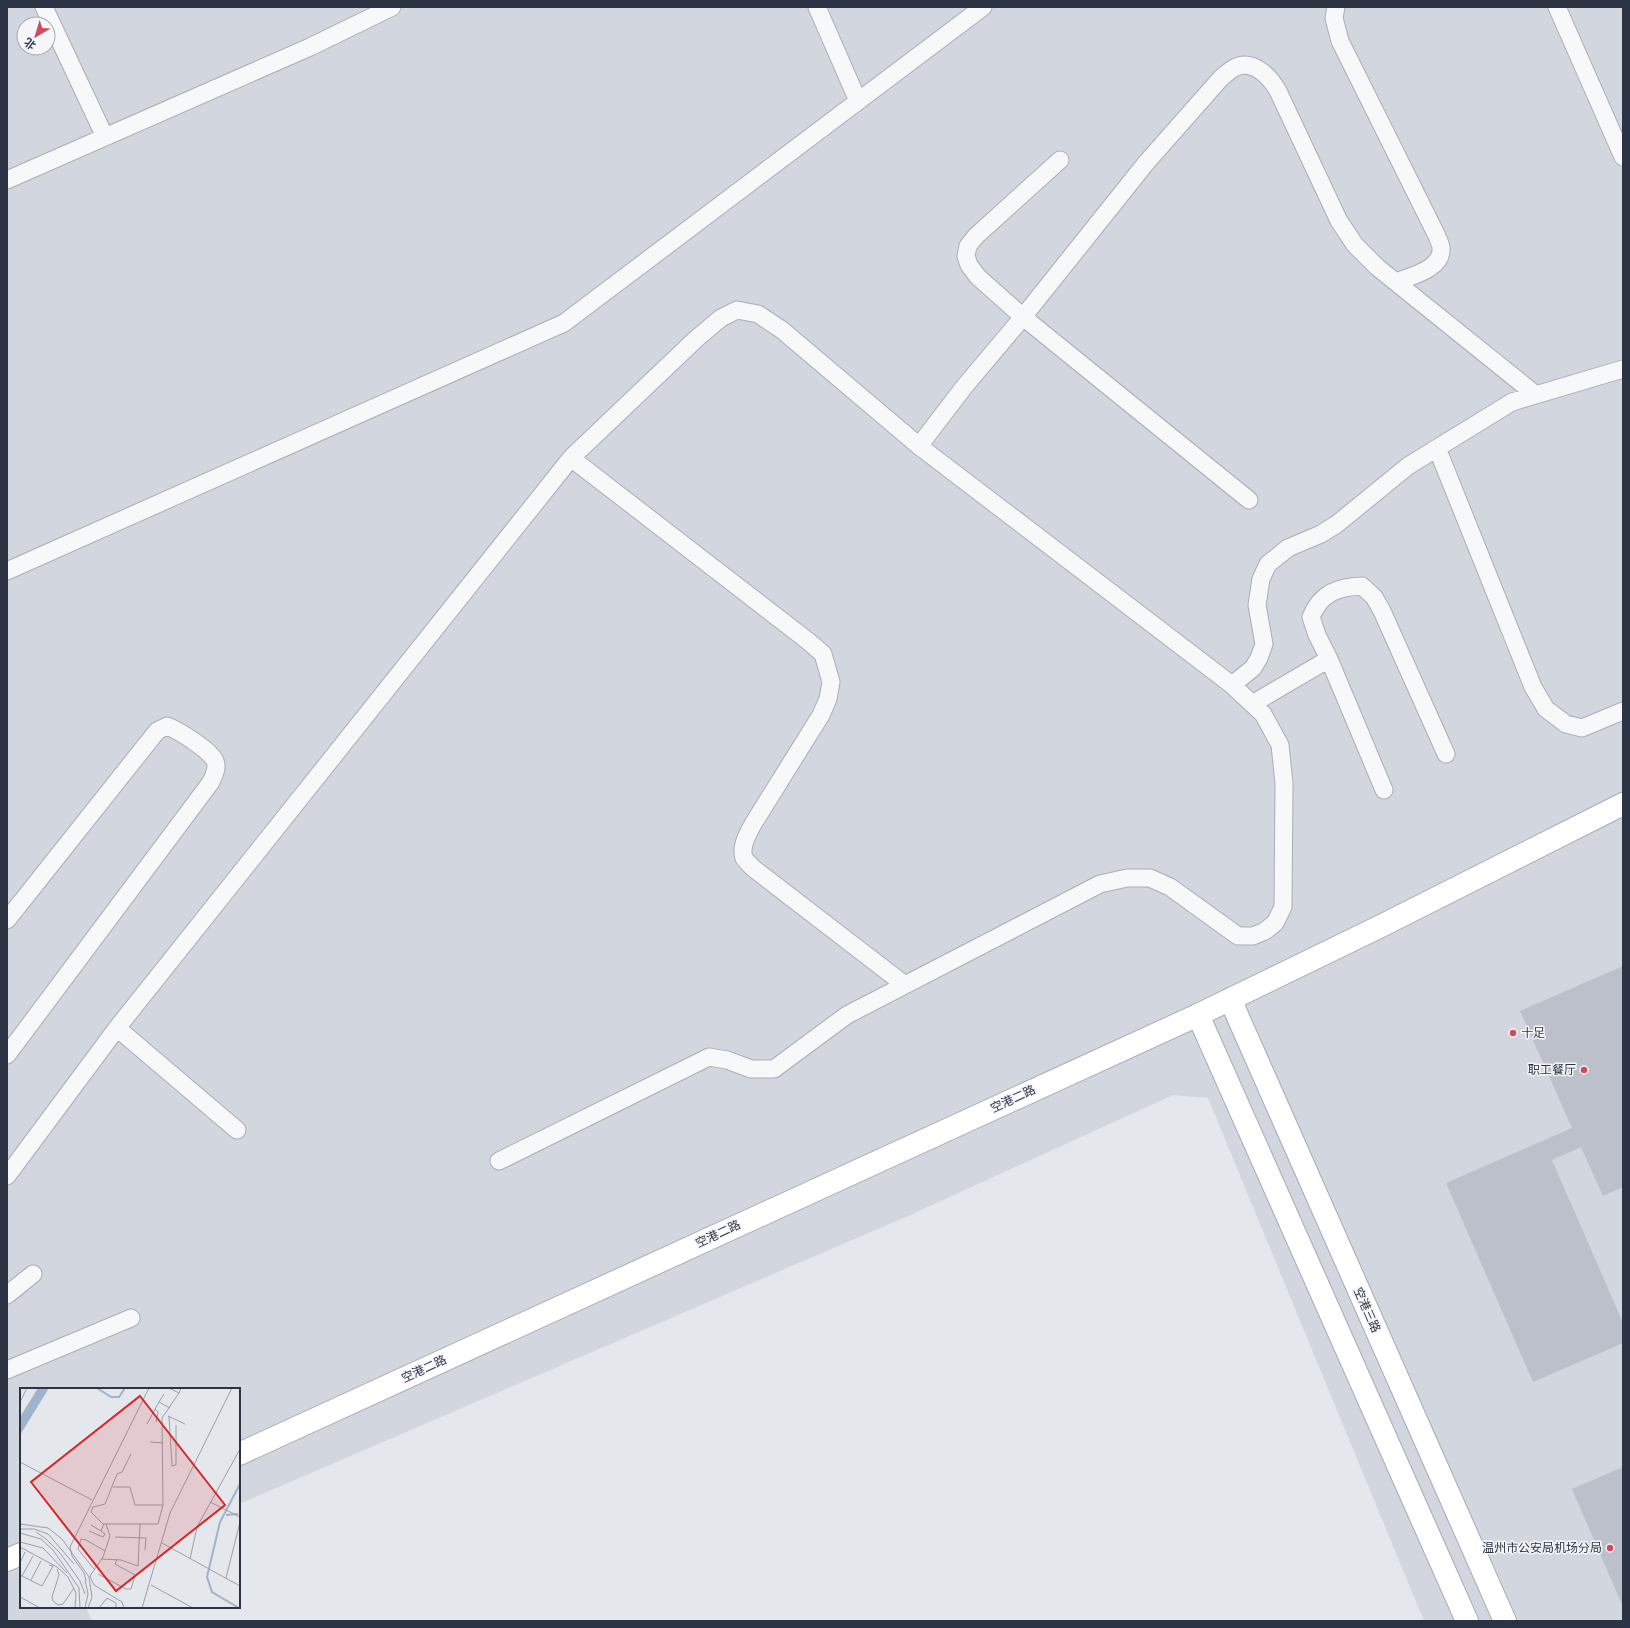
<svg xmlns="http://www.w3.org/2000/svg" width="1630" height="1628" font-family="Karla,'Noto Sans SC',sans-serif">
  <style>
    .built { fill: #d2d6de; fill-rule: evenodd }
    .building { fill: #bbc0ca }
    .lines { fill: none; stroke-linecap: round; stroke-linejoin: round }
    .service-casing { stroke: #a9aeb7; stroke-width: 19 }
    .secondary-casing { stroke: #a9aeb7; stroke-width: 24 }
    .primary-casing { stroke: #a3abb8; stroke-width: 24 }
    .service { stroke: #f7f8fa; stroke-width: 17 }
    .secondary { stroke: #fff; stroke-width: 22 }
    .primary { stroke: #fff; stroke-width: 22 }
    .poi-dot { fill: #d1495b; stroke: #f4f6f9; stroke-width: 1.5 }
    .labels { text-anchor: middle; stroke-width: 3; stroke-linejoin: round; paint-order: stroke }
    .poi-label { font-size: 12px; fill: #2b3445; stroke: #f4f6f9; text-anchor: end }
    .street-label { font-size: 12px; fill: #2b3445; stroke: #f4f6f9 }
    .inset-river { fill: none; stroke: #9fb4cc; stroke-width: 2 }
    .inset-road { fill: none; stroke: #9a9fa9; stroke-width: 1 }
    .view { fill: #d62828; fill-opacity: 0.15; stroke: #d62828; stroke-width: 2 }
    .inset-edge { fill: none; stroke: #2b3445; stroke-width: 2 }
  </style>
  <rect width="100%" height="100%" fill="#e4e7ec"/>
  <path class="built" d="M7,7H1623V1621H1424L1208,1098L1173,1095L908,1216L239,1504V1389H21V1607H86L92,1621H7ZM24,24H48V48H24Z"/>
  <path class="building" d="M1623,966V1187L1603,1196L1581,1147L1552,1160L1623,1323V1343L1533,1382L1446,1183L1572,1128L1520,1011Z
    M1623,1467V1607L1572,1489Z"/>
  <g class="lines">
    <defs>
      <path id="service" d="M44,7L105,137
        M817,7L858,101
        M1336,7L1334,18L1340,41L1437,236C1438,240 1441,244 1441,248C1443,269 1411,276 1396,282
        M1557,7L1623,157
        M1060,160L976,236L968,246L966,256L969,265L978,277L1023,317L1249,500
        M7,180L310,47L392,7
        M919,446L964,387L1023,317L1146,163L1221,78C1225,75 1230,70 1234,68C1253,58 1270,77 1278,91L1339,221L1355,245L1377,267L1536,395
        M1437,448L1533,687L1546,709L1566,724L1582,728L1623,711
        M571,458L808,641L823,654L831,682L828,699L821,715L753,824C748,834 740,846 744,858C746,861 750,865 753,868L905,985
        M7,571L564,323L983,7
        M1329,659L1317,635L1311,617C1321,593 1337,587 1362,586L1374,597L1382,611L1446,754
        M1232,685L1253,668L1259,658L1264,644L1257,605L1261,579L1268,564L1288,548L1321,534L1337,524L1408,466L1512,402L1623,369
        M1252,704L1329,659L1384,790
        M7,920L157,731L167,726C178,730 210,750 215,761C218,768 214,775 211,782L7,1055
        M117,1028L237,1130
        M7,1176L117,1028L571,458L696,339L721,318L737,310L758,314L782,330L919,446L1232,685L1263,714L1280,745L1284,783L1283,907L1275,923L1265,931L1253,936H1238L1170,887L1150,878H1127L1100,884L847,1015L774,1069H751L727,1060L709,1057L499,1161
        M7,1295L33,1274
        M7,1370L131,1318"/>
      <path id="secondary" d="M239,1454L1198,1015
        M7,1560L21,1554"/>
      <path id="primary" d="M1230,999L1505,1621
        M1467,1621L1198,1015L1383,925L1623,804"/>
    </defs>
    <use href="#service" class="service-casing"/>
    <use href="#secondary" class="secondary-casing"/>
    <use href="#primary" class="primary-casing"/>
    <use href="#service" class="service"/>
    <use href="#secondary" class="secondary"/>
    <use href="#primary" class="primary"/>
  </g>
  <g class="poi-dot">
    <circle cx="1513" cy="1033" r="4"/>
    <circle cx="1584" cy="1070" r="4"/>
    <circle cx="1610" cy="1548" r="4"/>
  </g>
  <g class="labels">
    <g class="poi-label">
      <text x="1521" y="1037" text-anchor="start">十足</text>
      <text x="1576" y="1074">职工餐厅</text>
      <text x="1602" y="1552">温州市公安局机场分局</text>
    </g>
    <g class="street-label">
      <text transform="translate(1013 1099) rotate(-25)" y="4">空港二路</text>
      <text transform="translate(718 1234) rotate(-25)" y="4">空港二路</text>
      <text transform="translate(1367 1310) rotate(66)" y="4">空港三路</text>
      <text transform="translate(424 1369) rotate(-25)" y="4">空港二路</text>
    </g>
  </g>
  <g transform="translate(20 1388)">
    <rect width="220" height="220" fill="#e4e7ec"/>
    <path d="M18,0H29L0,47V29Z" fill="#9fb4cc"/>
    <path class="inset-river" d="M77,0L91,9H99L105,0M206,127L218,126M219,220L192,204L187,189L200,134L220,96"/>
    <path class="inset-road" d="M149,0L159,5L161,0M144,6L139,14L150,20M0,14L7,0M135,21L138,24L136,34M148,28L165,36M149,28L152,78L156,77V37M127,36L139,14M130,54L143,55M111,66L102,84L97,86L85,116L73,119L71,124L83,136H138L143,117L142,30L159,5M0,74L72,112M93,99H110L115,117H143M190,114L220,129M0,136L28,140L42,151L69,189L72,209L68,220M86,136L90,148L83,169L70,188L74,197L102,214L104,220M71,137L81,143L84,136M0,141H14L28,146L54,176M69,143L83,149L85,146L81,143M16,144L26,151L40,165L60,193L65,206M0,145L21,151L33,162L59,200L60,220M95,149L126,150L125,162M0,154L23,160L47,185M142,155L220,198M0,159L37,179L48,189L56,205L55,220M81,171L101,172L118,178L120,136M170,171L177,139L220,61M0,175L5,164M37,181L39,187L32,209L33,213L38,217L43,216L54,200M74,181L58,161L61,151L66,152L85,163M78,186L106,201H111L115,187L95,176L97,171M0,187L22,198L33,178L29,177M2,188L13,168M206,190L220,134M11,192L21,173M66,193L64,185L52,168L50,159L129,0M131,197L173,220M0,209L20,220M65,220L68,206L65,192M79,220L87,210L96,215V220M122,220L150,125L212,0"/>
    <path class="view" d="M120,8L205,117L96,203L11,94Z"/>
    <rect width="220" height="220" class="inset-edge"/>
  </g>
  <rect width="1630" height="1628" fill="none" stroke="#2b3445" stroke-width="16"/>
  <g transform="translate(36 36) rotate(218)"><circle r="19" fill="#f4f6f9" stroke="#a4a8b1"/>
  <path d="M0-3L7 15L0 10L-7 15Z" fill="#d1495b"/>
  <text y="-6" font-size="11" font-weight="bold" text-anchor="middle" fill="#2b3445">北</text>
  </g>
</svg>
